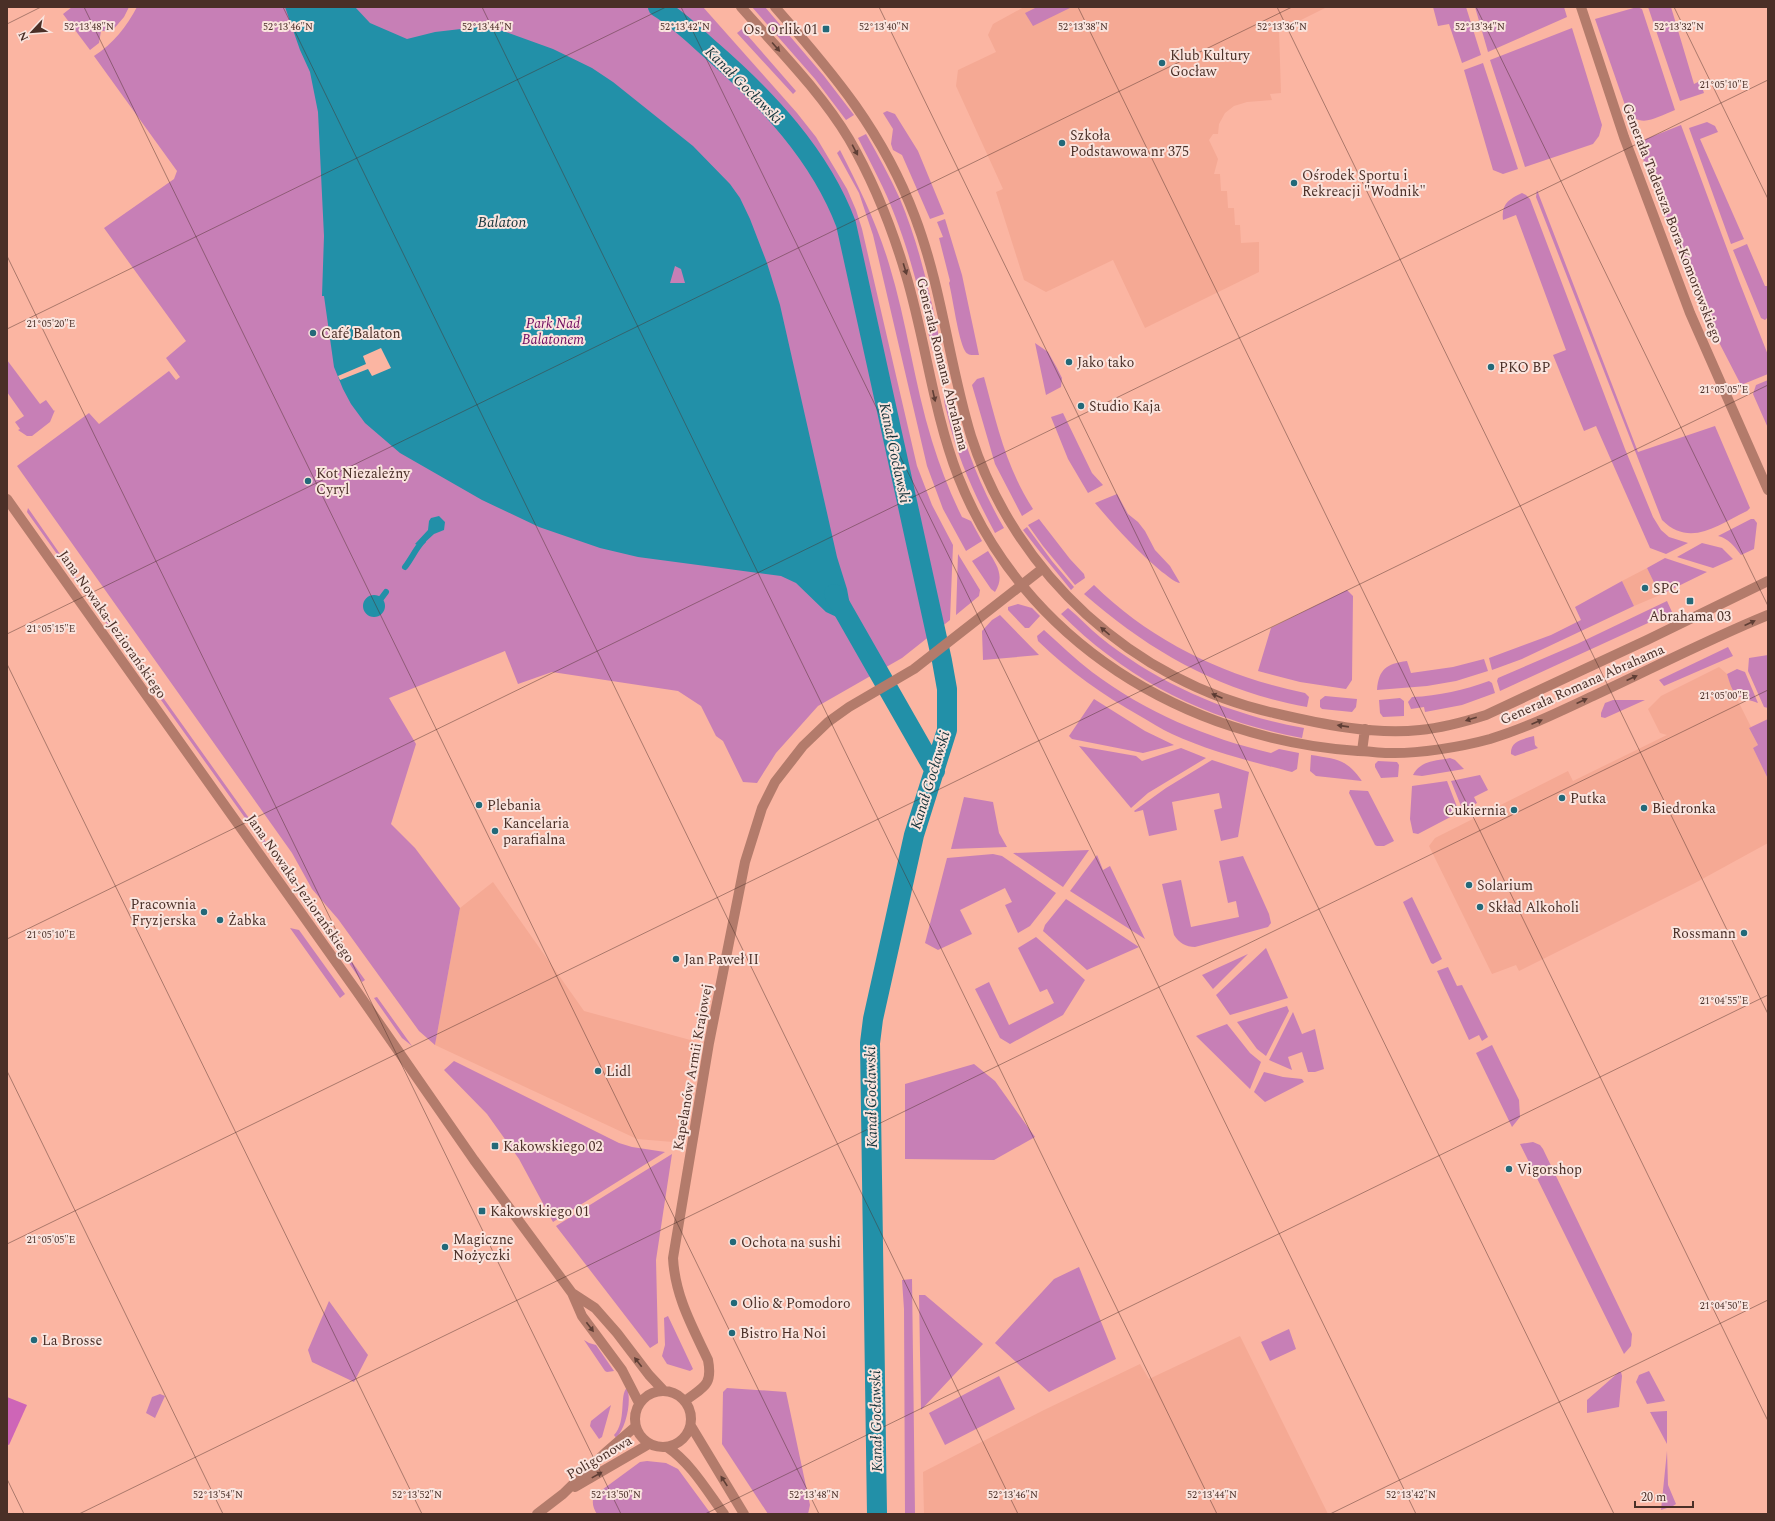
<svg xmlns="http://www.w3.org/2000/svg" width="1775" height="1521" font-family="Spectral,serif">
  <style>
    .built { fill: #f5a994 }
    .green { fill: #c77fb6 }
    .forest { fill: #ce65b7 }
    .water { fill: #2290a8; fill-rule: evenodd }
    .pier { fill: #fbb5a2 }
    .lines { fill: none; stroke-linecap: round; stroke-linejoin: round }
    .stream { stroke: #2290a8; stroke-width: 6 }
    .canal { stroke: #2290a8; stroke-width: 20 }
    .minor { stroke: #b37b6b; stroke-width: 10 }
    .oneway { fill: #5f3e35 }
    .ticks { fill: none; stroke: #4a2f27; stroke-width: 1; stroke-opacity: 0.45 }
    .poi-dot { fill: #236979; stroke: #fae4de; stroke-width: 1.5 }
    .labels { text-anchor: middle; stroke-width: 4; stroke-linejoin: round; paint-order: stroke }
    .poi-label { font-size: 14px; fill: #4a2f27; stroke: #fae4de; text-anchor: start }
    .street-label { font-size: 14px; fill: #4a2f27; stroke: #fae4de }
    .park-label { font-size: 14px; font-style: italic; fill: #6f0a5f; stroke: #fae4de }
    .water-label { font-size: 15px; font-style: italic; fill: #14333a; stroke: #fae4de }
    .ticks-label { font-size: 10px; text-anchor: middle; fill: #4a2f27; stroke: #fae4de; stroke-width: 4; stroke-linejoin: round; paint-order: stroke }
  </style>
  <rect width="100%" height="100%" fill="#fbb5a2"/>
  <path class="built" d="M1024,7H1327L1279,31L1281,93L1270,94L1272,100L1247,102L1234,106L1225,113L1219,124L1218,134H1213L1209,140L1218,159L1214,174H1220L1221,191H1227L1228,208H1234L1235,225H1240L1241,243L1259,242V272L1145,328L1113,260L1046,292L1024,280L996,192L1003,189L956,86L958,70L996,52L988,35L993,24Z
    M1647,568L1660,595L1634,606L1622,581Z
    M1719,667L1727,674L1732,689L1751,727L1749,728L1758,745L1753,748L1768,779V843L1695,883L1519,971L1516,965L1492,974L1429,846L1435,838L1568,771L1573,781L1667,735L1660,733L1648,709L1661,696Z
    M493,882L584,1011L694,1041L676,1137L673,1142L637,1139L435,1045L460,908Z
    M1240,1336L1328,1514H924L923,1472L1044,1410L1140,1364L1149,1379Z"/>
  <path class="green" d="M72,7H129L124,17L112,31H101L99,43L90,50L63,14Z
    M137,7H703L797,113L816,137L847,189L856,210L862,229L917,466L932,505L953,545L950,620L902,658L818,706L776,753L757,783L743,782L723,741L716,736L701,706L678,691L552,672L518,684L505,651L389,698L416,744L391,824L415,848L460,908L435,1045L419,1031L338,919L312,889L292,853L17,466L89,413L99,424L169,371L176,380L180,377L166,358L186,341L104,228L174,179L177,171L94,56C113,44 127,26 137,7Z
    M752,7H765L824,76L854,115L846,120L815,79Z
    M1037,7H1072L1033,26L1025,13Z
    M1433,7H1466L1481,55L1462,63L1449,24L1438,26Z
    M1475,7H1564L1567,17L1488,52Z
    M1637,7L1642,9L1675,110C1656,117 1639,131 1626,108L1595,19Z
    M1648,7H1671L1694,84L1700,81L1704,93L1680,101Z
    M1572,28L1602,125L1599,136L1593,144L1525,167L1490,60Z
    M742,29L796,91L793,94L737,33Z
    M1483,63L1518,169L1503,174L1493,170L1464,70Z
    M887,111L895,114L918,151L944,214L930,219L902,155L893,150L891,144L893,129L883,113Z
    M1707,122L1715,126L1718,132L1700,139L1744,239L1731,244L1689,128Z
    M1681,125L1739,281L1768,355V374L1741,385L1695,296L1641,154L1643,143L1646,139Z
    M866,134C878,155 890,177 900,199C921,249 932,303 943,356L940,360L936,357L932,349C922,304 912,259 895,216C885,189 871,164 858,138Z
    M840,150C859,187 877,224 889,264C907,322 914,383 932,441C940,467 950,493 962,517L971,521L982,541L966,551L943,509L927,466L873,235L859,193L837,153Z
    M1537,190L1638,452L1715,426L1750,508L1747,511C1718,525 1690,548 1662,520L1536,197Z
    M1522,193L1526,195L1530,199L1625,449L1653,517L1661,530L1669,537L1688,543L1666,554L1650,548L1596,426L1584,431L1553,355L1566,350L1516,215L1503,220C1501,204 1509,199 1522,193Z
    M945,219L962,275L979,355C973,355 968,356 965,351C958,338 953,299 949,283L950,281L939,238L943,237L937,222Z
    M1747,244L1765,286H1768V317L1765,320L1761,318L1733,250Z
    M1035,343L1048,352L1057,368L1062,378L1061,387L1046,395Z
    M7,360L40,404L46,400L54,411L55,410L50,422L32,436H27L18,430L20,429L15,422L24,416L7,392Z
    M984,377C997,425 1006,467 1033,509L1022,516L995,464L972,385L977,379Z
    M1768,380V428L1753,394L1756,385Z
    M947,389L951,393C964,443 978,483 1004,528L995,533C975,496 957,457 948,417C946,409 943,401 944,393Z
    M1063,413L1092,473L1103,485L1088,493L1068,459L1051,417Z
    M1117,494L1128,514L1138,522L1145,531L1155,550L1170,566L1180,583C1174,582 1168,576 1162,572C1137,551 1116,528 1095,503Z
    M28,508L115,633L127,647L281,863L290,881L27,512Z
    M1039,519L1070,559L1084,574L1085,578L1075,585L1043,546L1028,525Z
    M1751,519H1754L1757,523L1754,549L1741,555C1735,547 1728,538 1718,536Z
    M1027,527L1052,561L1074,587L1071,590L1040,552L1023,530Z
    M1702,543L1722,548L1733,559L1713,568L1677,557Z
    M988,551C997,565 1005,576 995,592L991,589L972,561Z
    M958,554L980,590L979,596L956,615Z
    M1665,558L1707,572L1660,595L1647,568Z
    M1622,581L1634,606L1522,659L1492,670L1489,658L1551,635L1581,620L1575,607Z
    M1094,585C1152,642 1226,677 1305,693L1309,697L1307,707C1221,692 1149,651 1084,594Z
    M1347,590L1353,596L1352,680L1346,689L1300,682L1258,671L1271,628Z
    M1667,601L1672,612L1500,691L1497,681L1498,678L1577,644Z
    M1018,604L1032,608L1040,616L1029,628H1025L1008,610V607Z
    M1068,608C1079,617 1089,628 1100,637C1158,684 1230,715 1304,728L1302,738C1208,720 1129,682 1061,614Z
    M1000,615L1039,655L983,660L982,631L992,620Z
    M1044,630C1060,644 1075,659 1092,672C1145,712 1207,738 1271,753L1279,749L1299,753L1297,769L1292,772L1288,771C1249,761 1209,751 1172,734C1161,729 1151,722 1140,716C1103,695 1069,671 1038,641L1037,636Z
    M1728,647L1733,656L1664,686L1659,680Z
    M1768,655V708L1764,707L1748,671L1749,658Z
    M1484,659L1488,671L1456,681L1427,686L1377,690C1379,669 1386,664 1407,661L1411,673L1453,667Z
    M1737,669L1745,672L1758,703C1735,695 1734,698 1727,674Z
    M1489,681L1492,683L1495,693L1462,705L1425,712L1424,707L1411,709L1408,702L1412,697C1439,696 1464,690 1489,681Z
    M1325,696L1357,699L1356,707L1352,712L1322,709L1320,707V700Z
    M1400,698L1404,701V716L1383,717L1380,713L1379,700Z
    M1094,699L1145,731L1174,745L1143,753L1072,739L1069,736Z
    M1613,700H1645L1605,718L1601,717V713L1605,703Z
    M1768,719V779L1753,748L1758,745L1749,728Z
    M1534,736L1535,745L1538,748L1515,756L1511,754C1510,741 1523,739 1534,736Z
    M1079,746L1136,756L1142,761L1181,748L1206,758L1148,793L1131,808Z
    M1311,755C1336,759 1347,759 1362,781L1316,776L1310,771Z
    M1450,758L1455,760L1464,769L1422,776L1413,775C1421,760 1436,761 1450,758Z
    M1212,760L1249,772L1238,837L1221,841L1214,810L1222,808L1219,793L1172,802L1177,830L1149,836L1143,810L1135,812L1134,811L1166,788Z
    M1378,761L1397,762L1399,765L1398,777L1381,778L1375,767V764Z
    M1480,775L1488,790L1474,797L1477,803L1463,811L1451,781Z
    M1447,781L1459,812L1458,813L1418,834L1413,833L1410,819L1412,786Z
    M1350,790L1368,791L1394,841L1384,846H1377L1375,845L1349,793Z
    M964,797L993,802L999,833L1007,847L951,849Z
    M1089,850L1063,887L1013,853Z
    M993,854L1002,856L1056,893L1030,926L1018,933L1005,905L1012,902L1005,888L960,910L972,934L938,950L925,943L947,858Z
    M1097,855L1103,870L1110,866L1145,939L1070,891Z
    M1243,856L1269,914L1271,923L1268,927L1195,947C1186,947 1179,943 1174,935L1162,884L1181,880L1191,927L1239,917L1236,901L1228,903L1219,861Z
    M1412,897L1442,959L1433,964L1431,963L1403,902Z
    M1066,899L1139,947L1087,970L1043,931L1045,925Z
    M315,914L331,933L365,980L362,982Z
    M290,928L299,930L345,994L340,998Z
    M1036,937L1085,980L1063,1015L1010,1044L1000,1038L975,989L989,982L1009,1025L1054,1003L1047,989L1040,992L1018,948Z
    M1266,948L1288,998L1230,1015L1216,995Z
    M1248,954L1213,989L1202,975Z
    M1448,967L1457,986L1462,985L1488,1037L1482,1041L1479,1035L1469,1040L1437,971Z
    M377,997L412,1046L402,1038L374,998Z
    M1287,1006L1289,1011L1266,1056L1257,1049L1237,1022Z
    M1293,1012L1302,1034L1315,1029L1324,1069L1315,1072H1308L1302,1052L1288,1057L1292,1070L1269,1060Z
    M1227,1024L1250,1053L1261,1062L1250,1089L1196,1036Z
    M1492,1045L1519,1100L1520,1117L1512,1127L1476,1053Z
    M454,1061L619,1143L632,1147L665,1152L553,1222L519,1159L487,1114L444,1070Z
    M974,1064L995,1081L1035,1137L994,1160L905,1159V1084Z
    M1264,1072L1283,1077L1302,1079L1304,1082L1265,1102L1254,1092Z
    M1533,1142L1540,1145L1543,1149L1632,1334L1631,1346L1624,1354L1520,1144Z
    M672,1154L656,1260L658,1343L650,1348L556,1226Z
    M1079,1267L1116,1359L1049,1392L995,1343L1054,1279Z
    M912,1279L915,1514H905L904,1309L902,1280Z
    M919,1295H925L983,1344L921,1410Z
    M329,1301L368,1355L354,1382L312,1362L308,1350Z
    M668,1316L693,1369L690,1371L667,1364L662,1356L665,1345L664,1318Z
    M1289,1329L1296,1349L1270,1361L1261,1342Z
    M584,1340L589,1343L596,1345L614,1371L607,1372L605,1371Z
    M1649,1371L1665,1401L1647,1404L1636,1382L1639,1375Z
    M1619,1372H1621L1622,1376L1619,1407L1587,1413V1400Z
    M999,1376L1015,1409L945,1445L929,1413Z
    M627,1388C632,1401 626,1428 616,1438L614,1435C627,1422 619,1394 627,1388Z
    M727,1388L786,1392L810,1505L808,1514H768L722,1444L723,1392Z
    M160,1394L165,1396L155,1418L146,1413L152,1397Z
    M611,1405L602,1437L599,1439L590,1426L591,1421Z
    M1667,1411V1444L1650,1412Z
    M1667,1451L1668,1485L1676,1504L1673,1506L1661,1510Z
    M647,1461L666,1463L678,1469L711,1514H597C593,1508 591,1501 595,1495L640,1462Z"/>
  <path class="forest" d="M7,1397L27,1405L9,1445L7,1444Z"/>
  <path class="water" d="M285,7H355L370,23L407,39L435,32L478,27L503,31L553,49L592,68L613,82L693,146L730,184L740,198L750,219L767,263L780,305L837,557L847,589L852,616L843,620L826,612L796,583L781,576L638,557L600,548L539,527L482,500L400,453L365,423L351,404L343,389L334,367L324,296H322L324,236L318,112L310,72L300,50ZM675,266L681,269L685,283H670Z
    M439,516L445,522L444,530L434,534L421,546L415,544L428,530L429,521L431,518Z
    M363 606a11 11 0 1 1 22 0a11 11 0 1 1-22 0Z"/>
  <path class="pier" d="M381,348L391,368L372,376L368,369L340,380L338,376L366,364L363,356Z"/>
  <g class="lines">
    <path class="stream" d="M405,567C412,558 416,548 423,541
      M377,604L386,592"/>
    <path class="canal" d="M658,7C678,19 695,36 712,51C767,99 820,155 846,224L942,661L947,689V730L914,835L873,1019L870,1043L877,1514
      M834,594L935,771"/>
    <path class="minor" d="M741,7C777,48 821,92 849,139C874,182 892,228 906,275C926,342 933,411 958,476C1023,642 1185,739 1358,751C1368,751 1378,753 1388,753C1418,754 1461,747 1490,739C1526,728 1559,712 1593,696C1651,669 1709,639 1768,615
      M775,7C834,74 883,132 915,217C942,288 949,364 971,436C1015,574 1134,682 1274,713C1321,724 1372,735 1420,730C1442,728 1464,722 1486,715L1647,640L1768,581
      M1581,7L1624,137L1690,313L1768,490
      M7,499L358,993L474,1160L572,1293L582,1316L622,1370L639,1403
      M1362,751L1365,729
      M572,1293L595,1308L617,1333L649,1375L664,1391
      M635 1419a28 28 0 1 1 56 0a28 28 0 1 1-56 0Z
      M685,1401C703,1387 713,1386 708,1360C692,1326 675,1296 673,1258L709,1043L745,862L762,808L775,782L803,746L828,722L849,707L914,669L1042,569
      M691,1426L744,1514
      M667,1447C691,1463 707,1491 724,1514
      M575,1487L649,1444
      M537,1514L563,1494L605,1453L635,1427"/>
  </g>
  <defs><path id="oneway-solid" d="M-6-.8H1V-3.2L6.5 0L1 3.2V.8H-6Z"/></defs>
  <g class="oneway">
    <use href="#oneway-solid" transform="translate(776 47) rotate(49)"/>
    <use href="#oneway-solid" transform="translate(855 150) rotate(62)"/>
    <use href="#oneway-solid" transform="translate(905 269) rotate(73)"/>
    <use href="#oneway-solid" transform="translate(934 396) rotate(77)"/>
    <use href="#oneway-solid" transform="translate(1750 623) rotate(-25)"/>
    <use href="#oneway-solid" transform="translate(1105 631) rotate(-140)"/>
    <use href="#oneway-solid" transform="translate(1632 678) rotate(-25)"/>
    <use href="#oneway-solid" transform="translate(1217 696) rotate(-157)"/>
    <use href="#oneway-solid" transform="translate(1582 701) rotate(-25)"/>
    <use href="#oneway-solid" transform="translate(1471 719) rotate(163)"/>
    <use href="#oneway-solid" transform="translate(1537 722) rotate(-23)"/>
    <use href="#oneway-solid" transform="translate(1343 726) rotate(-172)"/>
    <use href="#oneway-solid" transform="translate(590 1327) rotate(53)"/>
    <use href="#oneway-solid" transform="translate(638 1362) rotate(-128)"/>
    <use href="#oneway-solid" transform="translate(597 1475) rotate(-29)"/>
    <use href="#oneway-solid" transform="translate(724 1481) rotate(-123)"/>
  </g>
  <path class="ticks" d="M84,7L819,1514M283,7L1018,1514M482,7L1217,1514M681,7L1416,1514M879,7L1614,1514M1078,7L1768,1421M1277,7L1768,1014M1476,7L1768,606M1674,7L1768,199M7,24L41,7M7,256L621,1514M7,329L666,7M7,634L1292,7M7,664L422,1514M7,939L1768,80M7,1071L223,1514M7,1244L1768,385M7,1479L24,1514M79,1514L1768,690M705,1514L1768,995M1330,1514L1768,1300"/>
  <g class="poi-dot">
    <rect x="822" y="25" width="8" height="8" rx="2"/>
    <circle cx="1162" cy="63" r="4"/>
    <circle cx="1062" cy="143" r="4"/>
    <circle cx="1294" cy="183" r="4"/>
    <circle cx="313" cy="333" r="4"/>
    <circle cx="1069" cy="362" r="4"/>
    <circle cx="1491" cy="367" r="4"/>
    <circle cx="1081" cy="406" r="4"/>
    <circle cx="308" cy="481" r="4"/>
    <circle cx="1645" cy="588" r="4"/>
    <rect x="1686" y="597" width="8" height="8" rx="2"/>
    <circle cx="1562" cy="798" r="4"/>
    <circle cx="479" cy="805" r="4"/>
    <circle cx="1644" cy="808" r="4"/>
    <circle cx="1514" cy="810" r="4"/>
    <circle cx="495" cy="831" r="4"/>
    <circle cx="1469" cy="885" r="4"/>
    <circle cx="1480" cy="907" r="4"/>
    <circle cx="204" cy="912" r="4"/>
    <circle cx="220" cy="920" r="4"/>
    <circle cx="1744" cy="933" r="4"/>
    <circle cx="676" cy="959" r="4"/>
    <circle cx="598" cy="1071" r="4"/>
    <rect x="491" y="1142" width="8" height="8" rx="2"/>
    <circle cx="1509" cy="1169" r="4"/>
    <rect x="478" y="1207" width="8" height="8" rx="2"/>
    <circle cx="733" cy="1242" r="4"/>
    <circle cx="445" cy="1247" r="4"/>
    <circle cx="734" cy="1303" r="4"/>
    <circle cx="732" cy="1333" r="4"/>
    <circle cx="34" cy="1340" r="4"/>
  </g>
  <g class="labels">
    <g class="poi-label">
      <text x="818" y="34" text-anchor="end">Os. Orlik 01</text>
      <text x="1170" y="60">Klub Kultury<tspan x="1170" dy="16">Gocław</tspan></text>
      <text x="1070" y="140">Szkoła<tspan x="1070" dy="16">Podstawowa nr 375</tspan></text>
      <text x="1302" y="180">Ośrodek Sportu i<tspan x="1302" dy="16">Rekreacji "Wodnik"</tspan></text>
      <text x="321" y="338">Café Balaton</text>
      <text x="1077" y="367">Jako tako</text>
      <text x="1499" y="372">PKO BP</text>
      <text x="1089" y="411">Studio Kaja</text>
      <text x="316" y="478">Kot Niezależny<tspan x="316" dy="16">Cyryl</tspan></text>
      <text x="1653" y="593">SPC</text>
      <text x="1690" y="621" text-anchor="middle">Abrahama 03</text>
      <text x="1570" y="803">Putka</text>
      <text x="487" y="810">Plebania</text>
      <text x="1652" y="813">Biedronka</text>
      <text x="1506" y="815" text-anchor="end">Cukiernia</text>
      <text x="503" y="828">Kancelaria<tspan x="503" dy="16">parafialna</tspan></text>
      <text x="1477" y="890">Solarium</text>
      <text x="196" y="909" text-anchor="end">Pracownia<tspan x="196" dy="16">Fryzjerska</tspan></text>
      <text x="1488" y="912">Skład Alkoholi</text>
      <text x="228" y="925">Żabka</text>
      <text x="1736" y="938" text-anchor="end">Rossmann</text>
      <text x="684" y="964">Jan Paweł II</text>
      <text x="606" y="1076">Lidl</text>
      <text x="503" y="1151">Kakowskiego 02</text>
      <text x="1517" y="1174">Vigorshop</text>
      <text x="490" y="1216">Kakowskiego 01</text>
      <text x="453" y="1244">Magiczne<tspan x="453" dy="16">Nożyczki</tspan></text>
      <text x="741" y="1247">Ochota na sushi</text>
      <text x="742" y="1308">Olio &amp; Pomodoro</text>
      <text x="740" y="1338">Bistro Ha Noi</text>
      <text x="42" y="1345">La Brosse</text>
    </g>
    <g class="street-label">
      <text transform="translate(1673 223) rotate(69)" y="5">Generała Tadeusza Bora-Komorowskiego</text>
      <text transform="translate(943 364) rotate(76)" y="5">Generała Romana Abrahama</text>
      <text transform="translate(113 624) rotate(55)" y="5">Jana Nowaka-Jeziorańskiego</text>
      <text transform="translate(1582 684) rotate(-24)" y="5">Generała Romana Abrahama</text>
      <text transform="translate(301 888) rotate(55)" y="5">Jana Nowaka-Jeziorańskiego</text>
      <text transform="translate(692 1067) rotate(-80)" y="5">Kapelanów Armii Krajowej</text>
      <text transform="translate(599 1457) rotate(-30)" y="5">Poligonowa</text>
    </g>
    <g class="park-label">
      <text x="553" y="328">Park Nad<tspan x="553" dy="16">Balatonem</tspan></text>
    </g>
    <g class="water-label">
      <text transform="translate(744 85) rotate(45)" y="5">Kanał Gocławski</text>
      <text x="502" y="227">Balaton</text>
      <text transform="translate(895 453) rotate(78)" y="5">Kanał Gocławski</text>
      <text transform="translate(930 780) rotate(-73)" y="5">Kanał Gocławski</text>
      <text transform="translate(871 1097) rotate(-91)" y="5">Kanał Gocławski</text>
      <text transform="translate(876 1421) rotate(-91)" y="5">Kanał Gocławski</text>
    </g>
  </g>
  <g class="ticks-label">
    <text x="89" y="30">52°13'48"N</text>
    <text x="288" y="30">52°13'46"N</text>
    <text x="487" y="30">52°13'44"N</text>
    <text x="685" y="30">52°13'42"N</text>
    <text x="884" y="30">52°13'40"N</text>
    <text x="1083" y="30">52°13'38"N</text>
    <text x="1282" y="30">52°13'36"N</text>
    <text x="1480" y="30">52°13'34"N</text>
    <text x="1679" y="30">52°13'32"N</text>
    <text x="1724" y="88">21°05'10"E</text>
    <text x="51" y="327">21°05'20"E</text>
    <text x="1724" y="393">21°05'05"E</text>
    <text x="51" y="632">21°05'15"E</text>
    <text x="1724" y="699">21°05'00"E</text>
    <text x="51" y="938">21°05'10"E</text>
    <text x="1724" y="1004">21°04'55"E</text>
    <text x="51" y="1243">21°05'05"E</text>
    <text x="1724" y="1309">21°04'50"E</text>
    <text x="218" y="1498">52°13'54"N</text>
    <text x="417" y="1498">52°13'52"N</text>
    <text x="616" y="1498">52°13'50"N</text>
    <text x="814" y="1498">52°13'48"N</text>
    <text x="1013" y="1498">52°13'46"N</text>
    <text x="1212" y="1498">52°13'44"N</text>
    <text x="1411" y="1498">52°13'42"N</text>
  </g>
  <rect width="1775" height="1521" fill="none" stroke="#4a2f27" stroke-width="16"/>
  <g transform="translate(32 32) rotate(244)" stroke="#fae4de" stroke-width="3" paint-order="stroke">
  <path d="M0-3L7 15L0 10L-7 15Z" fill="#4a2f27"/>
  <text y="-6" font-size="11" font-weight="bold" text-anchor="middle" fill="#4a2f27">N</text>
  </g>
  <path d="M1635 1501v6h58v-6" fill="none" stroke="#4a2f27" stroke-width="2"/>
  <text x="1641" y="1501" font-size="12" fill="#4a2f27" stroke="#fae4de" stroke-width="3" paint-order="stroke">20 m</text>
</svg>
